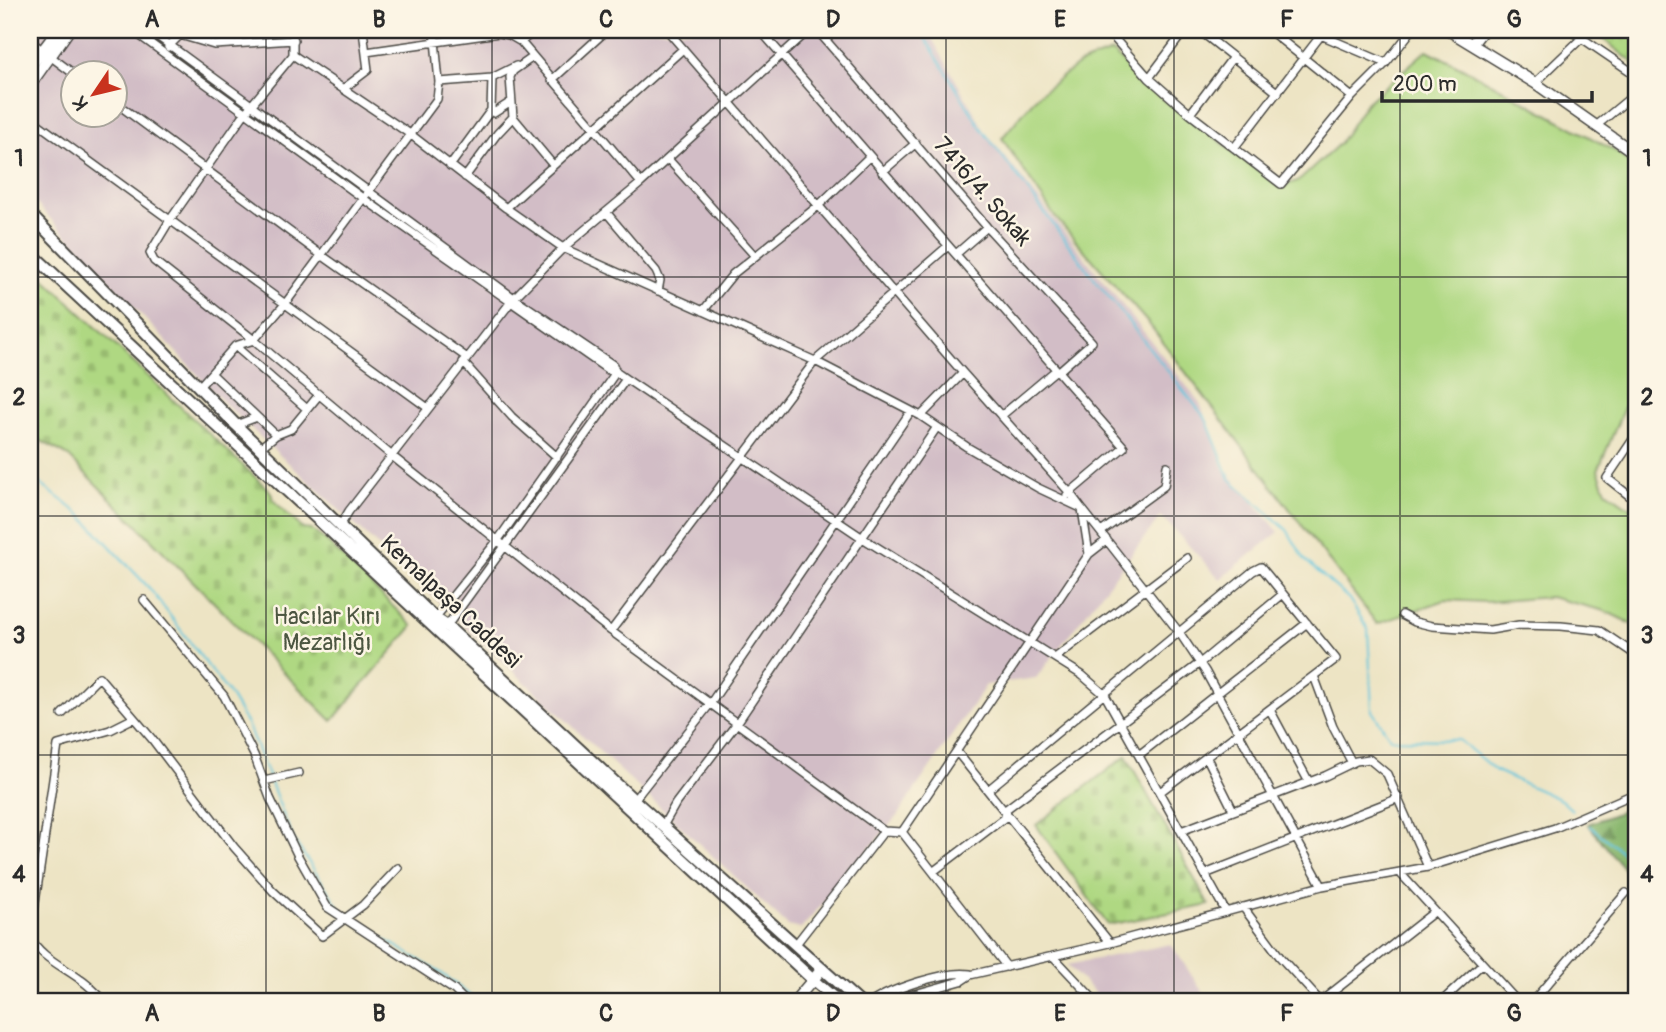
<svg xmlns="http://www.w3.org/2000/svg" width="1666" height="1032" font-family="Pangolin,sans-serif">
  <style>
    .industrial { fill: #d2bdc6; fill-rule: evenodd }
    .forest { fill: url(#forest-firs); stroke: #5b724e; stroke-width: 2 }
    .cemetery { fill: url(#cemetery-stones); stroke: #6d8256; stroke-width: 2 }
    .park { fill: url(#park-crowns); stroke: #6d8256; stroke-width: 2 }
    .garden { fill: #afd882; stroke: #6d8256; stroke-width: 2 }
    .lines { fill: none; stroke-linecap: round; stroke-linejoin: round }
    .stream { stroke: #60c5dd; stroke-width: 2 }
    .street-casing { stroke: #484742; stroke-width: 10 }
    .secondary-casing { stroke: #484742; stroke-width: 13 }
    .primary-casing { stroke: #484742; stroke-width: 14 }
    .street { stroke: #fff; stroke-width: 7 }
    .secondary { stroke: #fff; stroke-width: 10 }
    .primary { stroke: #fff; stroke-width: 10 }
    .grid { fill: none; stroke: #2b2b2b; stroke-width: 2; stroke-opacity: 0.55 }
    .labels { text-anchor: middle; stroke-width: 5; stroke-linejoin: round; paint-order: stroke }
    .street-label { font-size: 23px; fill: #2b2b2b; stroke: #fcf5e5 }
    .park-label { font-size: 23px; fill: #4c5641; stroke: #fcf5e5 }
    .neatline { fill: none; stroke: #2b2b2b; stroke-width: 2.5 }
    .grid-label { font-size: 23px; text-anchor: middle; font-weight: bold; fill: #2b2b2b }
  </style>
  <defs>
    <pattern id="forest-firs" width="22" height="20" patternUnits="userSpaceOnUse" patternTransform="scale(1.75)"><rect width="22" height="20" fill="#8bb870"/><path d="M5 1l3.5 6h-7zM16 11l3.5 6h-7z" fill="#72965c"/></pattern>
    <pattern id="cemetery-stones" width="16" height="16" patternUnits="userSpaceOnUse" patternTransform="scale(1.75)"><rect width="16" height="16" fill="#afd882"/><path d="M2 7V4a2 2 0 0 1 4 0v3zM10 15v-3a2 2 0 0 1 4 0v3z" fill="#97ba70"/></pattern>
    <pattern id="park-crowns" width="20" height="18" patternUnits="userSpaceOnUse" patternTransform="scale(1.75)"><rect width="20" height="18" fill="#afd882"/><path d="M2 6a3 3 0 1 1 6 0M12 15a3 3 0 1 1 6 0" fill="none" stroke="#97ba70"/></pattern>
  </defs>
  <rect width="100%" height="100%" fill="#fcf5e5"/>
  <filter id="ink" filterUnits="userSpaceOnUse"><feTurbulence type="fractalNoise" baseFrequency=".0143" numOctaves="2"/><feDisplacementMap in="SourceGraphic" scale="14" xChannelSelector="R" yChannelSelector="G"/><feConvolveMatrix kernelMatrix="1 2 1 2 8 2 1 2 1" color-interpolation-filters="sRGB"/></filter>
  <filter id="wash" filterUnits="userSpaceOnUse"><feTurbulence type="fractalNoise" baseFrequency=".00686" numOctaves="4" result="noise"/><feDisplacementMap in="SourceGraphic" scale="28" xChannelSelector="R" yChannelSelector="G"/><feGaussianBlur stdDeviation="1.57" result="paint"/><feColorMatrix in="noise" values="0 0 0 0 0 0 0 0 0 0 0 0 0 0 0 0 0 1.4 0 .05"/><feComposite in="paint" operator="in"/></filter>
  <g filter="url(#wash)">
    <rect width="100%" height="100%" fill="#ede4c4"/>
    <path class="industrial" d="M30,30H927L986,133L1200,403L1224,469L1279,532L1220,579L1161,516L1036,678L986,685L897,816L801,929L788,926L227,406L30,197ZM74,74H116V116H74Z
      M1171,944L1209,1002H1104L1067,965Z"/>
    <path class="forest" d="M1636,806V884L1588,824Z"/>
    <path class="cemetery" d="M30,265L270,491L275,502L303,529L312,530L326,541L413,626L332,721L67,455L30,435Z
      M1126,756L1209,905L1108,925L1036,825Z"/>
    <path class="park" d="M1609,30H1636V65L1602,38Z"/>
    <path class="garden" d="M1427,50L1478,76L1617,152L1636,169V392L1626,403L1598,470L1606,491L1636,512V623L1634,625L1605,611L1550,597L1485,602L1445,600L1377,624L1149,324L1055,217L1002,138L1037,96L1079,64L1112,52L1157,94L1281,187L1300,180L1339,144L1366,103Z"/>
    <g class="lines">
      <path class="stream" d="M920,30L981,128L1092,276L1206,419L1230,479L1287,530L1305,560L1349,599L1368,629L1372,711L1391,739L1459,740L1496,771L1561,800L1572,810
        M30,476L81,515L150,589L229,694L248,726L269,778
        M271,783L293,839L343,913
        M1590,826L1627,856L1636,869
        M364,927L441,973L478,1002"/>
    </g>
  </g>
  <g filter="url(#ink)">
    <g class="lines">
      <defs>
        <path id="street" d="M132,30L364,199L608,370L616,372
          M149,30L514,298L613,365L616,372L626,379L864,539L1082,675L1105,695L1226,912
          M293,30V55L245,113L170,220L150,253L154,261L254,340L392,456L611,631L884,831L902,832L1089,554L1082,509L1070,493L963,373L667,30
          M760,30L1124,447L1067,495
          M817,30L987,227L1092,342L1058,372
          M1087,30L1095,35L1107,30
          M1107,30L1149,78L1190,114L1281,184L1352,97L1386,63L1412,30
          M1199,30L1278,93
          M1269,30L1352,97
          M1309,30L1386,63
          M1570,30L1636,75
          M30,41L74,74
          M521,42L535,30
          M168,47L180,35L214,45L294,40
          M366,52L499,33L509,35L521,42L641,183
          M293,55L410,134L506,208L563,248L815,361L921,416L967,447L1038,488L1081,508
          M1149,78L1185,30
          M552,80L607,30
          M439,82L492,78
          M1535,83L1590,30
          M343,89L368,70L363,30
          M116,103L320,254L466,357
          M494,113L511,102
          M1190,114L1233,57
          M513,117L553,165
          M30,118L428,408
          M1596,126L1636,93
          M1234,148L1325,30
          M668,159L755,256
          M450,166L491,110L492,78L516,66
          M882,172L916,143
          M465,177L497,134L513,117L510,77L513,71L533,57
          M506,208L683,49
          M606,212L656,271L660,280L658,291
          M956,254L987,227
          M703,311L733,274L818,206L869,157
          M235,346L307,409
          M463,362L512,417L557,457
          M212,374L276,435
          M199,387L235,346L254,340L285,304L437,99L439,82L434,30
          M921,416L963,373
          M1001,416L1056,370
          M236,425L257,417
          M1636,435L1607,478L1636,501
          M261,447L276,435L291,429L318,396
          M1083,510L1179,632L1205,671L1322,886
          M340,526L349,511L514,298L563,248L641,183L809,30
          M1101,532L1164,486L1167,466
          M1089,554L1107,540
          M144,600L224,696L254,755L270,798L298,856L327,907L454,990L466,1002
          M1402,615L1415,622L1432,626L1490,630L1519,625L1561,626L1599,630L1636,655
          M435,618L498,540L616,372
          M447,626L626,379
          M611,631L815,361L948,246
          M1055,658L1187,558
          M1314,676L1333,727L1352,763
          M1270,710L1309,782
          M62,714L99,677L152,739L234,847L273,891L322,936L363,905L398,868
          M957,752L1110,943
          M1139,755L1307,623
          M1207,758L1233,810
          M264,781L299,773
          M988,790L1253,571L1261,567L1336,659L1160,792
          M634,800L710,704L911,411
          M1005,810L1200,663L1283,594
          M663,826L676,803L737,723L937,427
          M1181,831L1325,776L1356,761L1369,759L1387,774L1428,867
          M902,832L1007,967
          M934,871L1008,815
          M1400,873L1518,1002
          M1205,874L1399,798
          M1243,907L1280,957L1321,1002
          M30,937L58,745L110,730L134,718
          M30,937C40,957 64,967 81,980C90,986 98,995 106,1002
          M796,944L884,831
          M1053,956L1096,1002
          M872,1002C891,989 947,970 970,974
          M886,1002L961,981L970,975L1110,943L1322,886L1428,867L1555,828L1636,793
          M1320,1002L1434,912
          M1441,1002L1482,964
          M1532,1002L1626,893"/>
        <path id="secondary" d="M1448,30L1535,83L1636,154
          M1473,43L1483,30
          M30,67L58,30
          M30,85L69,30
          M794,1002L822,969"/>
        <path id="primary" d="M30,214L236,425L435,618L447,626L634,800L859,1002
          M30,252L813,980L839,1002"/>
      </defs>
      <use href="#street" class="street-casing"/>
      <use href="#secondary" class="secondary-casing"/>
      <use href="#primary" class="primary-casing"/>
      <use href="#street" class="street"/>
      <use href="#secondary" class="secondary"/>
      <use href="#primary" class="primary"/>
    </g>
  </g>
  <path class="grid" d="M266,30V1002M492,30V1002M720,30V1002M946,30V1002M1174,30V1002M1400,30V1002M30,277H1636M30,516H1636M30,755H1636"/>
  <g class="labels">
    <g class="street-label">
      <text transform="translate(983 191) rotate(49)" y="8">7416/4. Sokak</text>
      <text transform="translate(451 601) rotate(43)" y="8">Kemalpaşa Caddesi</text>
    </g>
    <g class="park-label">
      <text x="327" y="624">Hacılar Kırı<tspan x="327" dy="26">Mezarlığı</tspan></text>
    </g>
  </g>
  <rect width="1666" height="1032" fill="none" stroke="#fcf5e5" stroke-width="77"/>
  <g transform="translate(94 94) rotate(235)"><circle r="33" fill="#fcf5e5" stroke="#a8a49b" stroke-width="2"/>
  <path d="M0-5L12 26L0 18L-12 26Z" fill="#c8321e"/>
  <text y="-10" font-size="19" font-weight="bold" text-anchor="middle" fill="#2b2b2b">K</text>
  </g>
  <path d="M1382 91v10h210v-10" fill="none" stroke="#2b2b2b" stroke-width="3.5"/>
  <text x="1393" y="91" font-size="21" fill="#2b2b2b" stroke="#fcf5e5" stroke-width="5" paint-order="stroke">200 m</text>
  <rect x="38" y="38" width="1590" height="955" class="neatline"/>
  <g class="grid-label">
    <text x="152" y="27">A</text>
    <text x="379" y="27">B</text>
    <text x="606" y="27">C</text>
    <text x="833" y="27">D</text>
    <text x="1060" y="27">E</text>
    <text x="1287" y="27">F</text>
    <text x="1514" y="27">G</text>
    <text x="19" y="166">1</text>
    <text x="1647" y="166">1</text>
    <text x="19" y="405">2</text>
    <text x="1647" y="405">2</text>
    <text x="19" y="643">3</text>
    <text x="1647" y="643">3</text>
    <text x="19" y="882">4</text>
    <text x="1647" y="882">4</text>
    <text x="152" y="1021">A</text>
    <text x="379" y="1021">B</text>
    <text x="606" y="1021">C</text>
    <text x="833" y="1021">D</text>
    <text x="1060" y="1021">E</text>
    <text x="1287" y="1021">F</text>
    <text x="1514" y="1021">G</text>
  </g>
</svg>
